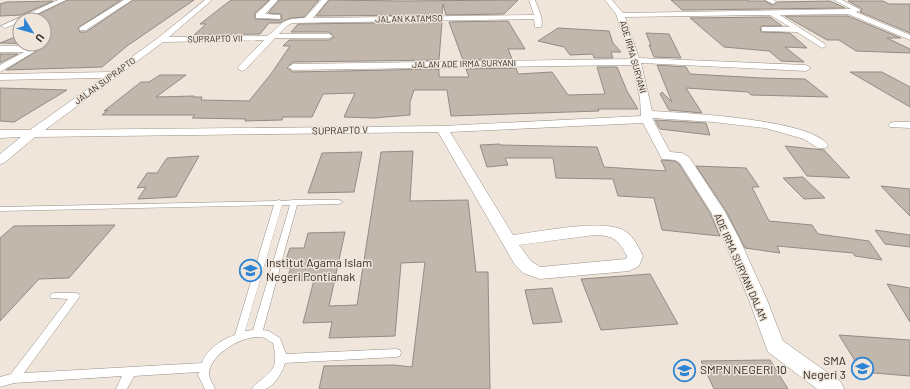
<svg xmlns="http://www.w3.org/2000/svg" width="910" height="389" font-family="Barlow,sans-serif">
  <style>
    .building { fill: #c1b7ad; stroke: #948b82 }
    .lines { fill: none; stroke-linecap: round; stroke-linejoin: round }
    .lane-casing { stroke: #988f86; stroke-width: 1 }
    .street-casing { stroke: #988f86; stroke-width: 1 }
    .lane { fill: #fff; fill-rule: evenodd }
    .street { fill: #fff; fill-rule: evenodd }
    .labels { text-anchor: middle; stroke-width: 3; stroke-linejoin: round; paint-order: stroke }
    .far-street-label { font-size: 9px; fill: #312d29; stroke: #efe5db }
    .street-label { font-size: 10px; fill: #312d29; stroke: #efe5db }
    .near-poi-label { font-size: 12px; fill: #312d29; stroke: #efe5db; text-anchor: start }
  </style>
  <rect width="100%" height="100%" fill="#efe5db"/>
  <path class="building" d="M67,0H121L78,28L80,32H86L133,0H194L127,46L102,67L6,70L40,49L35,44L0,43L20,35V44H44V20H27Z
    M231,0H269L255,13V19L280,20L282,19L281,14L268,13L279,0H319L304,17L290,18L280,23H269L260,34L194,35L206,24H200Z
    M329,0L403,1L518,0L504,14L446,15L443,4L442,15L316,16Z
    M671,0H748V1H765L772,5L777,2L830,1L845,8L682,10Z
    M53,1L21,15L0,16V4L7,2Z
    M848,1H883L889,4H910V33L860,12L862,11V9Z
    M785,16H848L901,38H887L910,49V53L856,51L839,40H827Z
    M770,17L782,26H762L760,27L761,32L790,33L807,48L785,47L804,62L781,61L769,51L724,47L690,18Z
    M508,21L525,49H508L512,59L463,60L449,22Z
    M442,22L439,60L293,62L287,68L293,72L439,69V77H469L466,69L516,68L518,74L552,72L568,95L605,94L597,67H617L627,91L638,109H598L599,111L451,116L447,90H414L410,102V115L374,118L344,117L355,93L323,94L312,117H283L282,120L245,121L246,119L192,118L195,115H102L108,110L104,111L141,82H149L160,75H186L156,97L194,96L193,97H202L201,100L249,101L271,74L290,46H283L289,40H329L334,37L329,32H291L298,24Z
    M558,28L609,31L613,43L621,52H611L613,58H594L593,54L570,55L564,47L538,41Z
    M646,33L669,34L681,58L654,57L649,45H651Z
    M0,54H18L0,63Z
    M657,65L686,67L690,74L762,78L805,79L828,97L751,95L748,92L686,88L702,113L669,110L660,94L662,92L672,102Z
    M850,72H882L910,87V107Z
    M0,88L67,90L14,122L0,121Z
    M655,120L706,123L710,135L660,129Z
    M500,144L501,145L597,147L604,167L666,171L661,160L675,161L679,164L710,213L720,236L662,230L654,198L618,196L613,179L556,178L553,158H505L508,165L487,167L480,145Z
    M785,146L824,150L850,178L807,176Z
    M413,151L410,201L468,200L476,272H488L490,389H319L324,366L394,365L412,367L425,262L401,263L395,336L329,338L332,322L303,323L314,280L286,281L291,268H283L290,248H304L308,233L345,232L329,306L357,305L381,152Z
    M362,152L354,192L308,193L322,153Z
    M199,156L176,197L138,199L146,187L137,188L147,173H157L167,158Z
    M696,166L746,168L759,187H752L769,221L812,225L818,234L869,241L882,260L855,256L853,253L777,246L780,253L745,248L726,211Z
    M803,177L825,198L804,199L783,178Z
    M881,186L910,189V216L897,203Z
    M115,225L69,278L39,279L0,321V238L14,226Z
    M875,230L910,235V247L885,244Z
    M650,274L678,324L601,330L581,279Z
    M887,284L910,288V322Z
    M552,288L562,322L533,324L525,290Z
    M839,335L910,340V376L862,372Z
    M770,360L788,389H714L701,361Z"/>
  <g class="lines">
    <defs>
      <path id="lane" d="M279,200L282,201L294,200H339L343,202L339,204L297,205L263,330L269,331L280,338L286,354L396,349L400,350L401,353L400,356L396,357L285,363C283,371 274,387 265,389C261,389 256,389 252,389C254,385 257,383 261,380C277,368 277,362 273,343C270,342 267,339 265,338C247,332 208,354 209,375C209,379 214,385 215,389H205L198,375L199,372L134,376L127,389H116L122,376L14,383L0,387V377L11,374L68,299L51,298L50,296L51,294L54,293H76L79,294L80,296L24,373L202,363C206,350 222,339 235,335L274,205L0,211V207L276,201ZM282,205H290L253,330L245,331Z"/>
      <path id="street" d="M58,0H66L24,20H20V22L5,28L1,26Z
        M124,0H132L86,30H80L79,28Z
        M205,0H212L169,37L267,36C286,23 278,19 305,18L321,0H328L313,18L534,15L529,0H535C538,9 544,18 541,27H535L534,19L292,23L287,26L279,34H329L333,36L329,38H275L245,70L242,71L237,68L239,66L264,40L163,42L45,130L442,126L641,116L640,98L632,65L293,70L288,67L293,64L631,59L616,14L605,0H612L623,13L851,9L834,0H842L861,10L856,12L910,35V40L848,14L780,15L825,44L826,46L822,48L797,32L762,31V27H790L770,15L625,17L639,58L806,65L811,68L806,71L641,63L652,111C685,113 810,119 828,145L826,148H818L804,139L765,128L713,122L652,118L670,152L682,153L689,157L725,212L739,238L767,300L783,341L841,382L844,389H817L768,352L749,300L723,238L711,212L680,163L675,160L662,159L643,123L450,132L513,235C540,232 603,218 625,231C634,237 639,248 643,256L639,266L629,271L540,279L523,273L515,265L438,132L35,137L4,163L0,164V154L21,137L0,138V130H30L103,78L0,80V74L111,72L158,38ZM595,235C614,236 618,239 627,256L626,259L540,267L531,261L519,245Z
        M271,0H278L265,14L280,15V19L256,18V14Z
        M765,0H774L776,2L773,4Z
        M0,46H35L39,49L0,72V65L24,52H0Z
        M894,122H910V128L890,127L888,125L890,123Z"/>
    </defs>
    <use href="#lane" class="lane-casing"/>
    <use href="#street" class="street-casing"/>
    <use href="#lane" class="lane"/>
    <use href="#street" class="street"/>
  </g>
  <defs>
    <symbol id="university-ring" viewBox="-11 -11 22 22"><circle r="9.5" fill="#efe5db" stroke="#2d84d2" stroke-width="1.5"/><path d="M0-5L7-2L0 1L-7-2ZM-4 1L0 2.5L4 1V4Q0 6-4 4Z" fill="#2d84d2"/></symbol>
    <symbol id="school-ring" viewBox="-11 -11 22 22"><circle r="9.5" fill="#efe5db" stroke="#2d84d2" stroke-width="1.5"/><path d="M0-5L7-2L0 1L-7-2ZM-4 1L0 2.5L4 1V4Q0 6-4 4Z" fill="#2d84d2"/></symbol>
  </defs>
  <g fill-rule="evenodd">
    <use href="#university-ring" x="238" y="258" width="25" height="25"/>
    <use href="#school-ring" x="850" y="356" width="25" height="25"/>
    <use href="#school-ring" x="672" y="358" width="25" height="25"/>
  </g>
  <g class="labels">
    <g class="far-street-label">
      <text transform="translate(409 19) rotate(-1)" y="3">JALAN KATAMSO</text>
      <text transform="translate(215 39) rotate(-1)" y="3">SUPRAPTO VII</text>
      <text transform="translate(633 57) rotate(74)" y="3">ADE IRMA SURYANI</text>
      <text transform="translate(464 64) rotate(-1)" y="3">JALAN ADE IRMA SURYANI</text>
      <text transform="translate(105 81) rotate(-36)" y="3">JALAN SUPRAPTO</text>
    </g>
    <g class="street-label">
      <text transform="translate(340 130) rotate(-1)" y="4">SUPRAPTO V</text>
      <text transform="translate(741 267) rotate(66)" y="4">ADE IRMA SURYANI DALAM</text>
    </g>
    <g class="near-poi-label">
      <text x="266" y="267">Institut Agama Islam<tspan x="266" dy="14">Negeri Pontianak</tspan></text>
      <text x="846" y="365" text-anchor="end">SMA<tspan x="846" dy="14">Negeri 3</tspan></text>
      <text x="700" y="374">SMPN NEGERI 10</text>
    </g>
  </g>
  <g transform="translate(32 32) rotate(127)"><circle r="19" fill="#efe5db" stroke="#a39b94"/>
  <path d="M0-3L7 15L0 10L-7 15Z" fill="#2d84d2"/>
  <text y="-6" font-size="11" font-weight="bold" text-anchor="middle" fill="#312d29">U</text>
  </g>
</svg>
